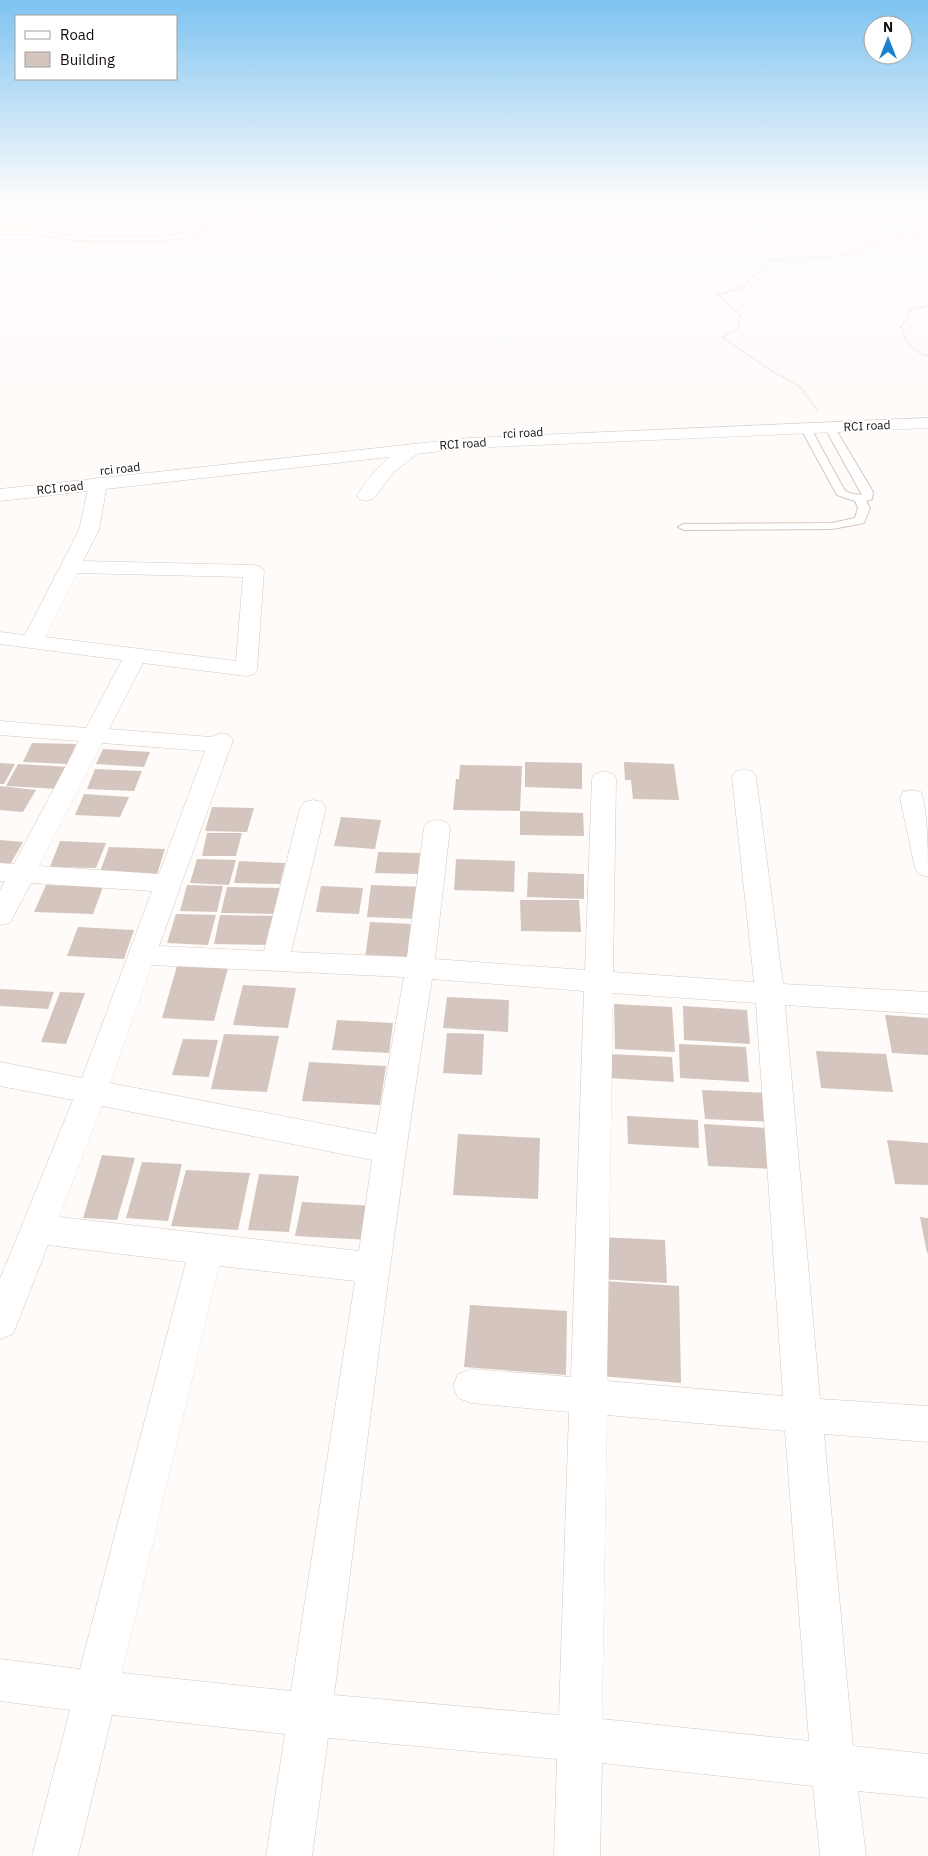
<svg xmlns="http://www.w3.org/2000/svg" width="928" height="1856" font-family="'IBM Plex Sans',sans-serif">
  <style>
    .building { fill: #d4c5be }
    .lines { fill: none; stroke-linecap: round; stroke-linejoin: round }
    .service-casing { stroke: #d5c7bf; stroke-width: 2 }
    .minor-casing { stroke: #d5c7bf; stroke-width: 1 }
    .secondary-casing { stroke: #d5c7bf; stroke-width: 1 }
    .path { stroke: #aeaba9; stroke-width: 2; stroke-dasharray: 0.5 2; stroke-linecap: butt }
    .service { fill: #fff; fill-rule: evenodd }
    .minor { fill: #fff; fill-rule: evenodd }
    .secondary { fill: #fff; fill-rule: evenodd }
    .labels { text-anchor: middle; stroke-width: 4; stroke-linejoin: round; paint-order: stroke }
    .far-street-label { font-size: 12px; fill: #140f0d; stroke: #fff }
  </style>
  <rect width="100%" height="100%" fill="#fefbf9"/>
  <path class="building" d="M32,743L76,744L68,764L23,762Z
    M103,749L150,752L144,767L96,764Z
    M525,762L582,763V789L525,787Z
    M624,762L674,764L679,800L633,799L631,780H625Z
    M0,763L15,764L4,784H0Z
    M18,764L69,767L59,789L6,786Z
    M460,765L522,766L520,811L453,810L456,779H459Z
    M95,769L142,771L134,791L87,789Z
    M0,786L36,790L23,812L0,810Z
    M84,794L129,797L120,817L75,815Z
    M212,807L254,808L247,832L205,831Z
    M520,811L583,813L584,836L520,835Z
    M341,817L381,820L375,849L334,846Z
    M207,833H242L236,856H202Z
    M0,840L23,842L8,868H0Z
    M60,841L106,843L96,868L50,867Z
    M109,847L165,849L157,874L100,872Z
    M378,852L420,853L419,874L375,873Z
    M197,859L236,860L229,885L190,883Z
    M456,859L515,861L514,892L454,890Z
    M239,861L285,863L280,884L234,883Z
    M528,872L584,874V899L527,897Z
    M46,885L103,887L93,914L34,912Z
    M187,885L223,886L217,912L180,911Z
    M371,885L423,887L419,919L367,917Z
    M321,886L363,888L359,914L316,912Z
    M227,887L284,888L280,914L221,913Z
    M520,900H579L581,932L521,931Z
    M176,914L216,915L208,945L167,943Z
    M220,915L276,916L271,945L214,944Z
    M370,922L411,924L407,960L365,958Z
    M78,927L134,930L124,959L67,956Z
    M177,966L228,968L214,1021L162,1018Z
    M243,985L296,988L288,1028L233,1025Z
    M0,989L54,992L48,1009L0,1006Z
    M60,992L85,993L66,1044L41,1042Z
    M447,997L509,1000L508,1032L443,1028Z
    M614,1004L672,1007L675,1052L615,1049Z
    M683,1006L747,1010L750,1044L684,1040Z
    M885,1015L928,1018V1055L892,1053Z
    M337,1020L393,1023L389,1053L332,1050Z
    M447,1033L484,1034L482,1075L443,1073Z
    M224,1034L279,1036L267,1092L211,1089Z
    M183,1039L218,1040L209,1077L172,1075Z
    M679,1044L746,1047L749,1082L680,1078Z
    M816,1051L886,1054L893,1092L821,1088Z
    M608,1054L672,1057L674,1082L608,1078Z
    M309,1062L386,1066L380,1105L302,1101Z
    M702,1090L770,1093L773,1122L705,1119Z
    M627,1116L698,1120L699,1148L628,1144Z
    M704,1124L770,1128L775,1169L708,1166Z
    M458,1134L540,1138L538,1199L453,1195Z
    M887,1140L928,1143V1185L895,1184Z
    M102,1155L135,1158L117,1220L83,1218Z
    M142,1162L182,1164L168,1221L126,1218Z
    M186,1170L250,1173L238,1230L171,1226Z
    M259,1174L299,1176L289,1232L248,1230Z
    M302,1202L375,1206L370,1240L295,1236Z
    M920,1217L928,1218V1253H927Z
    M599,1237L665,1240L667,1283L599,1279Z
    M604,1281L679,1286L681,1383L601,1376Z
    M470,1305L567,1311L566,1375L464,1367Z"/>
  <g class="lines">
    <defs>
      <path id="service" d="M281,202H294L181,238L156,241L74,240L33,234H0V230H33L74,236L156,237L177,234Z
        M830,425L835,428L873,492L872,499L866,501L870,508L864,523L832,529L684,530L678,527L684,524L832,523L855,518L858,508L855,501L837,495L801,429L806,426L810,427L845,491L853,494L862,495L825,428Z"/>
      <path id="minor" d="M412,444L418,445L421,449L418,453L394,472L373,499L366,501L359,499L357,495C368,478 392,449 412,444Z
        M98,478L105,480L107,484L99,530L83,561L254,565L261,567L264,571L257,669L254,674L246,676L143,663L109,729L211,737L221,733L229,735L233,740L159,946L264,951L300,808L304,802L313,800L322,802L326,808L291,952L407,957L424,828L428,822L437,820L446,822L450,828L435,959L585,970L592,779L595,774L604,771L613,774L616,779L613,972L754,982L732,777L735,772L744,769L753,772L756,777L783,984L928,992V1014L785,1005L820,1399L928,1406V1442L824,1434L853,1746L928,1754V1798L858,1791L866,1856H820L813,1786L602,1763L600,1856H554L557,1759L328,1738L312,1856H266L285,1734L112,1715L78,1856H32L70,1710L0,1701V1659L80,1669L186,1262L48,1245L13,1334L0,1339V1279L73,1100L0,1086V1062L82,1078L152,891L31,883L10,923L0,925V890L5,881H0V863L14,864L79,741L0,735V721L86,728L122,660L0,644V632L25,635L79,530L89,484L91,480ZM77,573L243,577L236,661L45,637ZM102,743L205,751L159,874L39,866ZM152,965L404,977L376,1134L110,1083ZM432,979L584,991L571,1377L471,1369L458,1374L453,1386L458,1398L471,1403L569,1412L559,1715L334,1695C366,1456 394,1217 432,979ZM613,993L756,1003L783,1396L607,1381ZM102,1106L372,1160L359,1251L59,1217ZM219,1266L355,1281L291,1691L122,1673ZM607,1415L785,1431L809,1741L602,1719Z
        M912,790L921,792C928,812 928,853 928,877L919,874L915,868L900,798L903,792Z"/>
      <path id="secondary" d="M928,418V428L469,448L0,501V489L469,438Z"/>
    </defs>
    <use href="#service" class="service-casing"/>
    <use href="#minor" class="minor-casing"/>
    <use href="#secondary" class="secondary-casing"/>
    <path class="path" d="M902,202L842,210L904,233L928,238
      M928,306L911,309L901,327C906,343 912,351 928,356
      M817,410L799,386L767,368L722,337L738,328L740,315L718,295L743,287L770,260L807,259L849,254L904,233"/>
    <use href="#service" class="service"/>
    <use href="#minor" class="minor"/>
    <use href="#secondary" class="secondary"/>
  </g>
  <linearGradient id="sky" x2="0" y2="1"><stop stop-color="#7ec3f1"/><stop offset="0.44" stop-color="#fffdfc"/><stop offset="1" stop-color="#fffdfc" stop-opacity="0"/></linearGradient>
  <rect width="928" height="462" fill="url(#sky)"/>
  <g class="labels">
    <g class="far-street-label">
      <text transform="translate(867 426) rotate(-3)" y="4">RCI road</text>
      <text transform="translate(523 433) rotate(-3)" y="4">rci road</text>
      <text transform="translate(463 444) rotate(-4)" y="4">RCI road</text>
      <text transform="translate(120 469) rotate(-6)" y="4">rci road</text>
      <text transform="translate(60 488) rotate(-6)" y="4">RCI road</text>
    </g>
  </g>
  <rect x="15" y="15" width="162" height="65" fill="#ffffff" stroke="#a19f9e"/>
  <rect x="25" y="31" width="25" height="8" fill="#ffffff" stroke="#a19f9e"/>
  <text x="60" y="40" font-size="15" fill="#140f0d">Road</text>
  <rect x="25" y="52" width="25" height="15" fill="#d4c5be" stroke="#a19f9e"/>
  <text x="60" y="65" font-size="15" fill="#140f0d">Building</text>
  <g transform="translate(888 40)"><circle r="24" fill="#ffffff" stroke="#a19f9e"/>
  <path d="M0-4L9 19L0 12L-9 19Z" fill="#1d80cc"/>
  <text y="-8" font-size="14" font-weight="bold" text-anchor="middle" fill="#140f0d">N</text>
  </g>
</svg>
